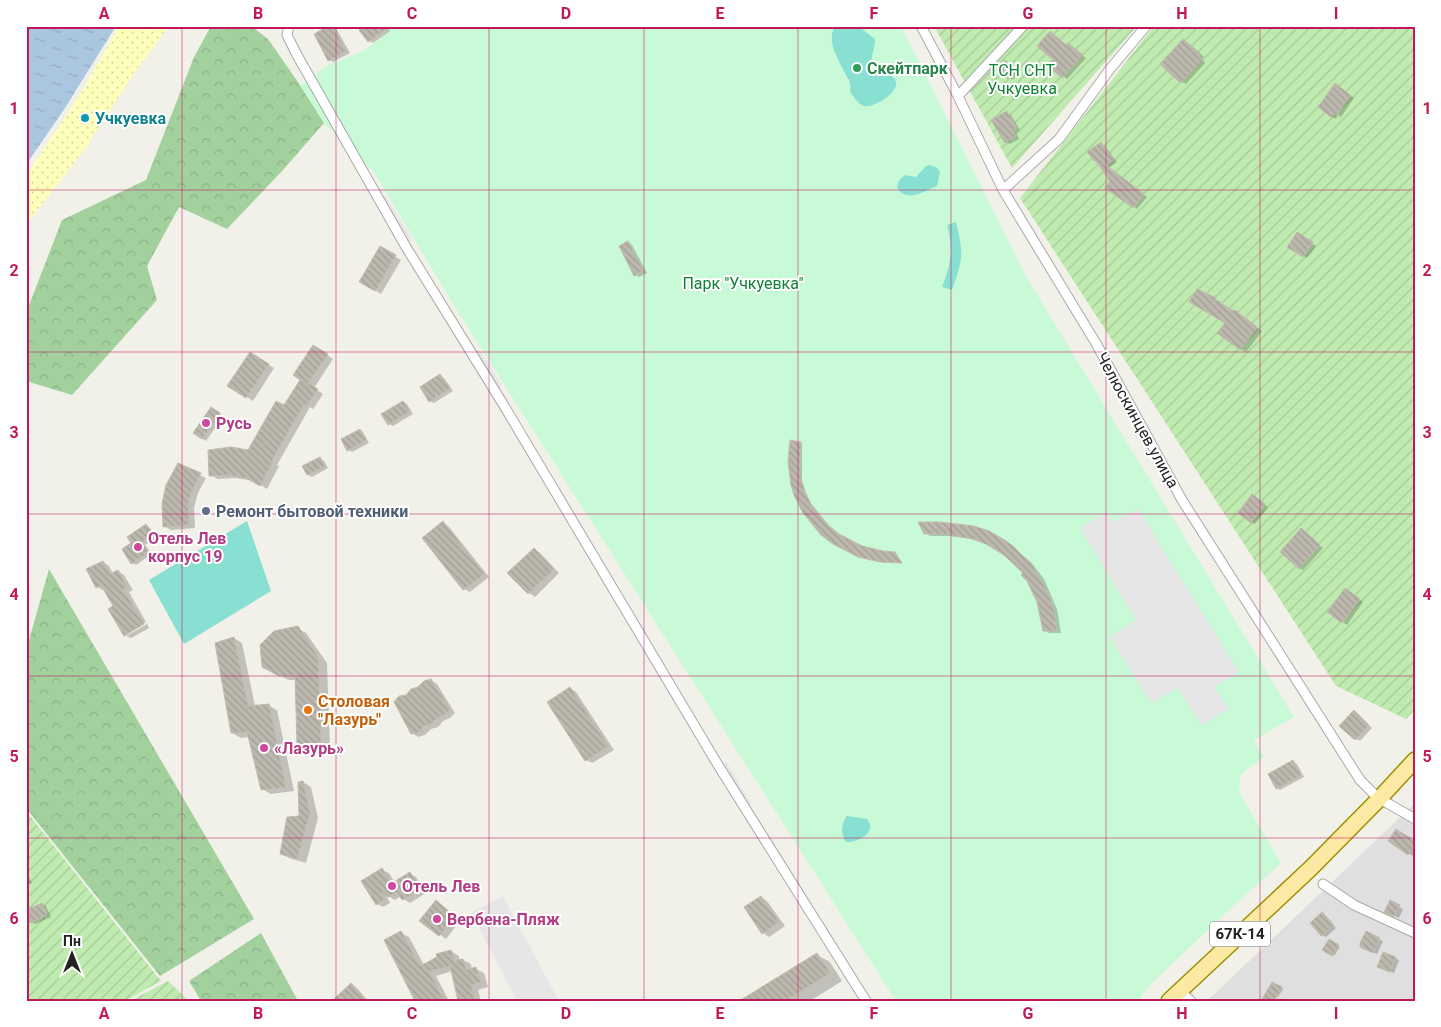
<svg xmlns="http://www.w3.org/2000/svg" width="1441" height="1027" font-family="Roboto,sans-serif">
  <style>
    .residential { fill: #e0dfdf }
    .forest { fill: url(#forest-crowns) }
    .sand { fill: url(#sand-dots) }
    .park { fill: #c8fad7 }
    .garden { fill: url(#garden-furrows) }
    .pitch { fill: #88e0d2 }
    .parking { fill: #e6e6e6 }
    .water { fill: url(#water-ripples) }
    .shadow { fill: #0003 }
    .building { fill: url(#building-back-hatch); stroke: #c4bcab }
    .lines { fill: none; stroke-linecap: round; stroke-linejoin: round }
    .minor-casing { stroke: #a9a9a9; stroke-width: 11 }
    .primary-casing { stroke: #9f8f01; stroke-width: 18 }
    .minor { stroke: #fff; stroke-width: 9 }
    .primary { stroke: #fceaa4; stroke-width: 15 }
    .grid { fill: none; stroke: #c2185b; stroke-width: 1; stroke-opacity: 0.55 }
    .leisure-dot { fill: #2e9e5b; stroke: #fff; stroke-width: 2 }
    .culture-dot { fill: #0f9aa8; stroke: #fff; stroke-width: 2 }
    .hotel-dot { fill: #d1479c; stroke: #fff; stroke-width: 2 }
    .service-dot { fill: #5c6f8a; stroke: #fff; stroke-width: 2 }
    .food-dot { fill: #e8710a; stroke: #fff; stroke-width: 2 }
    .labels { text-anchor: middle; stroke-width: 4; stroke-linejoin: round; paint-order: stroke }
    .shield { fill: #fff; stroke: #646464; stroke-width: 1 }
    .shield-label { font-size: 15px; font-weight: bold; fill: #222 }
    .leisure-label { font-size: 16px; font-weight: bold; fill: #27864d; stroke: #fff; text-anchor: start }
    .park-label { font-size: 16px; fill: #0d8332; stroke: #fff }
    .culture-label { font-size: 16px; font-weight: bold; fill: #0d838f; stroke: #fff; text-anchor: start }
    .street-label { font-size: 16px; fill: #222; stroke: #fff }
    .hotel-label { font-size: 16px; font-weight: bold; fill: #b23c85; stroke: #fff; text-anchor: start }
    .service-label { font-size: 16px; font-weight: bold; fill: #4e5e75; stroke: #fff; text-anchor: start }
    .food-label { font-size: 16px; font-weight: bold; fill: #c56008; stroke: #fff; text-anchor: start }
    .neatline { fill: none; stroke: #c2185b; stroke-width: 2 }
    .grid-label { font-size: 16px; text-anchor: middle; font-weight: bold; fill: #c2185b }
  </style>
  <defs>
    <pattern id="forest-crowns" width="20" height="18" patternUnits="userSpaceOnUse" patternTransform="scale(1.25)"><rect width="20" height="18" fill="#a2d19e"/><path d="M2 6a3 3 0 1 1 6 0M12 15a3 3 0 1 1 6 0" fill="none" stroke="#8bb388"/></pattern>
    <pattern id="sand-dots" width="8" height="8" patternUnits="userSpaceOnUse" patternTransform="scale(1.25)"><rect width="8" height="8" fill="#fdffba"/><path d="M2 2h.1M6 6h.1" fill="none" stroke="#d9daa0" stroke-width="1.8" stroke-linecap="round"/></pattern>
    <pattern id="garden-furrows" width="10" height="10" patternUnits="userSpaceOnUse" patternTransform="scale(1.25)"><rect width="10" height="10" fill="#c0ebb0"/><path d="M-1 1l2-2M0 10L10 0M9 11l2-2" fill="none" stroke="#a5c997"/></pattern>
    <pattern id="water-ripples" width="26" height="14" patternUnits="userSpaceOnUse" patternTransform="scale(1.25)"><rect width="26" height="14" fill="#aac7df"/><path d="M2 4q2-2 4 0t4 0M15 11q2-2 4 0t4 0" fill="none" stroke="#92abbf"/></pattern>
    <pattern id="building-back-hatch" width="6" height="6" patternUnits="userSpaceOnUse" patternTransform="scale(1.25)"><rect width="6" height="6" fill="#bcb8ae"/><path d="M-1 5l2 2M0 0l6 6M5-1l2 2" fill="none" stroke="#a19e95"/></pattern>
  </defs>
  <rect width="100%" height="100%" fill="#f2f1e9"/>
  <path class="residential" d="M1415,803V1001H1207Z"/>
  <path class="forest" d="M211,26H251L268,39L300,85L324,123L283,170L227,229L179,207L147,266L157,300L72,395L26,381V313L62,220L146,180L194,57Z
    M49,569L254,919L160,976L26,808V651Z
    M261,933L298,1001H201L189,981Z"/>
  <path class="sand" d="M119,26H169L133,75L85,149L26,225V176L84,88Z"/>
  <path class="park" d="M393,26H901L1027,278L1294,717L1254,740L1264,757L1241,774L1239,792L1281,863L1229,910L1150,985L1138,1001H896L455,307L374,172L324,123L300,85L330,64L362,52L383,36Z"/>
  <path class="garden" d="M934,26H1137L1012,168Z
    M1154,26H1415V710L1406,719L1336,686L1020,198Z
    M26,811L161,981L125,1001H26Z
    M168,981L189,1001H130Z"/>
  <path class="pitch" d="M835,26H858L875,39C875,50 869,59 872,71C878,75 889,72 894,78C904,90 875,108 864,106C858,104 854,97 850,92C850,89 851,87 850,84C850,80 846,76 845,73C838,59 826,41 835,26Z
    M929,165L936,167L940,172L937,186C924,191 906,204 897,187L899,180L905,175L916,177L925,167Z
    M956,222C964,254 963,259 952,290L942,287C951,264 954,250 947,225Z
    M247,521L271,591L184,644L149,580Z
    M847,816L867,819C878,832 858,843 846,842C840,833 841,824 847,816Z"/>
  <path class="parking" d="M376,196H386L412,239L406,247Z
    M480,350L502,385L497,394L471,351Z
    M1138,509L1239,672L1214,687L1229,709L1201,725L1178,688L1151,703L1110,637L1136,620L1080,528L1107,512L1113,522Z
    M727,763L751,803L748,812L718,765Z
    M503,896L559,1001H517L471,913Z"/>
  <path class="water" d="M26,26H116L65,108L26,165Z"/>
  <path class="shadow" d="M331,26L336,28L350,53L333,62L329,60Z
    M387,26L390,31L373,43L369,41Z
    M1051,33L1067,46L1072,47L1086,58L1067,79L1050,65L1055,60Z
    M1183,40L1204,57L1202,59L1205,63L1186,84L1179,81Z
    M1009,64L1019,73L1013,80L999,70Z
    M1339,87L1354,98L1341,117L1338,115L1336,119L1332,117Z
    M1007,112L1011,115L1020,130L1016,133L1019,139L1010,144L1006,142Z
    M1101,144L1105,146L1117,162L1109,168L1147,197L1137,209L1107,187L1112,181L1098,162L1094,160Z
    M1298,233L1316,246L1307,258L1289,246Z
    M628,242L632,245L647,273L639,277L635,275Z
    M381,248L401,260L381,294L361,282Z
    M1197,290L1221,302L1219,304L1240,315L1262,331L1246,352L1240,349L1227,323Z
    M320,350L333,359L314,388L323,394L313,409L310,407L277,465L279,466L267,489L254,481L236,478L217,479L211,475L248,451L284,407Z
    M256,357L274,368L253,401L229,386Z
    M440,376L444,378L453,391L434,403L430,401Z
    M403,402L407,404L413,414L393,426L389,424Z
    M211,408L223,416L206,441L194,433Z
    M360,430L363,432L369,443L352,452L348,450Z
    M801,443L802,444V480L806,494L812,506L830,528L841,536L862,547L883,552L895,553L902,563L882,562L834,543L793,485Z
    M320,458L324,461L328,468L312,477L308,475L304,467Z
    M178,465L206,478L198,493L194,508L195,528L171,530L164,526Z
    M1256,498L1268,507L1255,524L1251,522Z
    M443,523L449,527L489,577L470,592L464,589Z
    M920,524L1008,543L1031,562L1044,579L1057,609L1061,633H1049L1044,630L1038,602L1025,573L996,548L972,539L949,536H930L925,533Z
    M147,526L150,528L157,537L145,545L152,554L136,565L132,563L133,544Z
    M1301,530L1323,548L1303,570L1299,568Z
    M534,549L540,553L559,573L535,597L529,593Z
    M103,562L109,566L113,574L118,571L124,575L133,590L129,592L146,622L126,633V636L114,607L105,589L103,590L97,587Z
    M1350,592L1363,602L1347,625L1329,612Z
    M147,624L149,628L131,638L126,636Z
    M297,628L306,633L327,663L330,748L307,749L298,744L296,680H289L272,672Z
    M234,638L242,643L255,706L268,705L277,710L294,791L271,794L262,789L249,737L241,738L232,733Z
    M431,680L437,684L455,713L450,718L443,721L438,727L431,729L425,735L418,737L412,733L406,696Z
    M570,688L576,692L614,750L592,763L586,760Z
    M1358,714L1372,728L1360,741L1356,739Z
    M1293,762L1297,764L1304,777L1280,790L1277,788Z
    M303,782L311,787L318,818L306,863L289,858L281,853L300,817Z
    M1389,841L1415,842V853L1413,856Z
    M382,870L389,873L395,883L410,874L416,877L426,893L410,903L403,899L401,896L395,900L386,895L390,903L383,907L377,904Z
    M26,872L32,883L26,886Z
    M761,897L767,901L785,926L769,937L763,933Z
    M436,901L442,905L460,921L446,939L420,920Z
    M1390,902L1403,909L1399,918L1389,913Z
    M42,904L46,906L51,917L35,924L31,922Z
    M1322,914L1326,916L1336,928L1326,937L1322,935Z
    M401,933L409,937L424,965L451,951L459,956L460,961L463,960L471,964L472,970L476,969L484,973L488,987L478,990L481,1001H460L452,971L436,976L449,1001H417Z
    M1379,939L1383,941L1377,954L1366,949Z
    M1329,941L1340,947L1334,956L1324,949Z
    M817,955L830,962L842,981L810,1001H742Z
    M1395,958L1399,960L1394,973L1382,969Z
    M1272,983L1283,989L1278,997L1268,991Z
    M351,985L357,988L368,1001H335Z"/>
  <path class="building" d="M328,26H333L346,51L328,61L314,34Z
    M364,26H390L368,42L359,30Z
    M1050,31L1066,45L1068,43L1083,55L1062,78L1048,66L1053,60L1037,46Z
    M1183,39L1201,54L1199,56L1202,60L1182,82L1180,81L1179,82L1160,64Z
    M1005,60L1016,70L1008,79L997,70Z
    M1335,83L1350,95L1337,115L1334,113L1332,118L1318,107Z
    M1007,111L1017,128L1012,131L1016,136L1005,143L991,120Z
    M1101,142L1114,160L1106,165L1144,194L1133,208L1105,188L1110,181L1095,160L1094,161L1087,152Z
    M1297,232L1313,242L1303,257L1287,247Z
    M628,241L644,271L634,276L619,246Z
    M380,246L396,255L375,291L359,282Z
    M1197,289L1216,298L1215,300L1234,311L1235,310L1257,327L1240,350L1217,333L1225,323L1189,302Z
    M313,345L328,354L308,383L318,389L306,406L304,404L272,460L273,461L260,486L246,478L229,475L209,476L208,450L231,447L248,450L276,401L284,405L300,380L293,375Z
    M250,352L269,364L246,398L227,386Z
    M440,374L450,388L429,402L420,387Z
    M403,401L410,411L388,425L381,414Z
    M211,407L220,413L202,439L193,433Z
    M360,429L366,440L347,451L341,439Z
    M790,440L801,442L800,465L801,479L805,492L811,504L829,526L839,534L862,546L883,551L895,552L902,563L880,562L858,557L833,544L821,535L803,513L794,495L791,485L788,461Z
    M320,457L325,466L307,475L302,466Z
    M178,463L201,473L192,490L188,504L189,525L163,527L162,504L166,485Z
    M1252,494L1265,504L1251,523L1238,513Z
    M443,521L484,574L463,590L422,538Z
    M918,522H940L974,526L989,531L1003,539L1013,546L1033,566L1045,586L1053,606L1057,631H1043L1037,602L1027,581L1021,575L1023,573L1004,555L986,544L973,539L944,534H924Z
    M146,524L154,535L142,542L149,552L131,564L122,549L131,543L127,537Z
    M1301,528L1320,545L1299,569L1280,552Z
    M534,548L554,569L528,594L507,573Z
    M103,561L110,574L118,570L127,587L123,589L144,624L124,636L108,609L113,606L101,585L96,588L86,569Z
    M1345,588L1360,599L1342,623L1327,612Z
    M298,626L318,657L321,744L297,745L295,676H279L262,667L260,645L274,631Z
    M234,637L248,706L269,704L286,787L261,790L247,732L231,733L215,643Z
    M431,679L450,709L444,715L437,718L431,724L424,726L419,732L411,734L394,702L399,696L406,695L411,689L418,687L424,681Z
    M570,687L608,746L585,761L547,702Z
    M1354,710L1369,725L1355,740L1339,726Z
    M1293,760L1301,775L1276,789L1268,774Z
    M303,781L310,813L297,859L280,854L287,817L299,816L298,782Z
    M1396,829L1415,841V846L1408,855L1388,841Z
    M382,868L392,883L410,872L421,889L402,900L397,892L388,897L381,892L385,899L376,905L361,881Z
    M761,896L779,922L762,934L744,907Z
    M436,900L455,917L439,936L419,921Z
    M1390,900L1400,905L1394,917L1384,912Z
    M42,903L47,915L30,923L26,915V910Z
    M1322,912L1334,925L1321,936L1310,923Z
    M401,931L420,966L437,957L436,954L451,950L454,961L463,959L466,970L476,967L481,982L471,985L475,1001H458L450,966L429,971L444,1001H415L384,940Z
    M1366,931L1380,938L1373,953L1360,947V943Z
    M1329,939L1339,945L1332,956L1322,950Z
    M1383,952L1396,957L1390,972L1377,967Z
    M817,953L830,973L785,1001H739Z
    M1272,982L1282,987L1274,1001H1261Z
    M351,983L367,1001H332Z"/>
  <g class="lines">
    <defs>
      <path id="minor" d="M289,26L287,35L297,55L406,247L503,404L718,765L866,1001
        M921,26L958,96L1003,190L1097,345L1182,500L1360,780L1379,799L1389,804L1415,819
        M958,96L1023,26
        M1003,190L1059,139L1110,69L1146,26
        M1323,884L1354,905L1415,933
        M1179,990L1191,1001"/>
      <path id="primary" d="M1169,1001L1311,868L1379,799L1415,760"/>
    </defs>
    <use href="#minor" class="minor-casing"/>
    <use href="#primary" class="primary-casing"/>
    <use href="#minor" class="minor"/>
    <use href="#primary" class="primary"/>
  </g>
  <path class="grid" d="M182,26V1001M336,26V1001M489,26V1001M644,26V1001M798,26V1001M951,26V1001M1106,26V1001M1260,26V1001M26,190H1415M26,352H1415M26,514H1415M26,676H1415M26,838H1415"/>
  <circle class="leisure-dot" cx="857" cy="68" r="5"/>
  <circle class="culture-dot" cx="85" cy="118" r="5"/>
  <g class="hotel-dot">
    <circle cx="206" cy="423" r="5"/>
    <circle cx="138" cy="547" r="5"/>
    <circle cx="264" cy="748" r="5"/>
    <circle cx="392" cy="886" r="5"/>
    <circle cx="437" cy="919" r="5"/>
  </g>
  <circle class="service-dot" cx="206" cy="511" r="5"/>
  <circle class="food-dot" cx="308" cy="710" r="5"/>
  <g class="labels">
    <rect class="shield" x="1210" y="921.5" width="60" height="25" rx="4"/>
    <g class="shield-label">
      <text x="1240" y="939">67К-14</text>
    </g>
    <g class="leisure-label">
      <text x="867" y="74">Скейтпарк</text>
    </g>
    <g class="park-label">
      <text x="1022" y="76">ТСН СНТ<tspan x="1022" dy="18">Учкуевка</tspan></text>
      <text x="743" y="289">Парк "Учкуевка"</text>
    </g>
    <g class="culture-label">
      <text x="95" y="124">Учкуевка</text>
    </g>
    <g class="street-label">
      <text transform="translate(1138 420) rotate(61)" y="6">Челюскинцев улица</text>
    </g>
    <g class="hotel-label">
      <text x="216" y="429">Русь</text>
      <text x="148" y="544">Отель Лев<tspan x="148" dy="18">корпус 19</tspan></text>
      <text x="274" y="754">«Лазурь»</text>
      <text x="402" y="892">Отель Лев</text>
      <text x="447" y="925">Вербена-Пляж</text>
    </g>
    <g class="service-label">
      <text x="216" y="517">Ремонт бытовой техники</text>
    </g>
    <g class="food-label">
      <text x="318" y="707">Столовая<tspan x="318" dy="18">"Лазурь"</tspan></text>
    </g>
  </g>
  <rect width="1441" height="1027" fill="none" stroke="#ffffff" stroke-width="55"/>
  <g transform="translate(72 954)" stroke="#ffffff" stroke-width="4" paint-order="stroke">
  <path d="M0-4L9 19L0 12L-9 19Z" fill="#222222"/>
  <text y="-8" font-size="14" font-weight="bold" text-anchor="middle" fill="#222222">Пн</text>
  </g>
  <rect x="28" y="28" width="1386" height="972" class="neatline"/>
  <g class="grid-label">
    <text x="104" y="19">A</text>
    <text x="258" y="19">B</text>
    <text x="412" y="19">C</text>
    <text x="566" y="19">D</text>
    <text x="720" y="19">E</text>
    <text x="874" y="19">F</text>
    <text x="1028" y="19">G</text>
    <text x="1182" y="19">H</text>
    <text x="1336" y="19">I</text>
    <text x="14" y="114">1</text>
    <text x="1427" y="114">1</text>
    <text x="14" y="276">2</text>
    <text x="1427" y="276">2</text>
    <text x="14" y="438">3</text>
    <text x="1427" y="438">3</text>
    <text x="14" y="600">4</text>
    <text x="1427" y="600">4</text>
    <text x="14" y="762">5</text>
    <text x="1427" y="762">5</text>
    <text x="14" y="924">6</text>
    <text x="1427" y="924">6</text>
    <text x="104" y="1019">A</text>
    <text x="258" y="1019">B</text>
    <text x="412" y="1019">C</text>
    <text x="566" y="1019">D</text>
    <text x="720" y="1019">E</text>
    <text x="874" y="1019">F</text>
    <text x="1028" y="1019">G</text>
    <text x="1182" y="1019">H</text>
    <text x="1336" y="1019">I</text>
  </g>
</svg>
